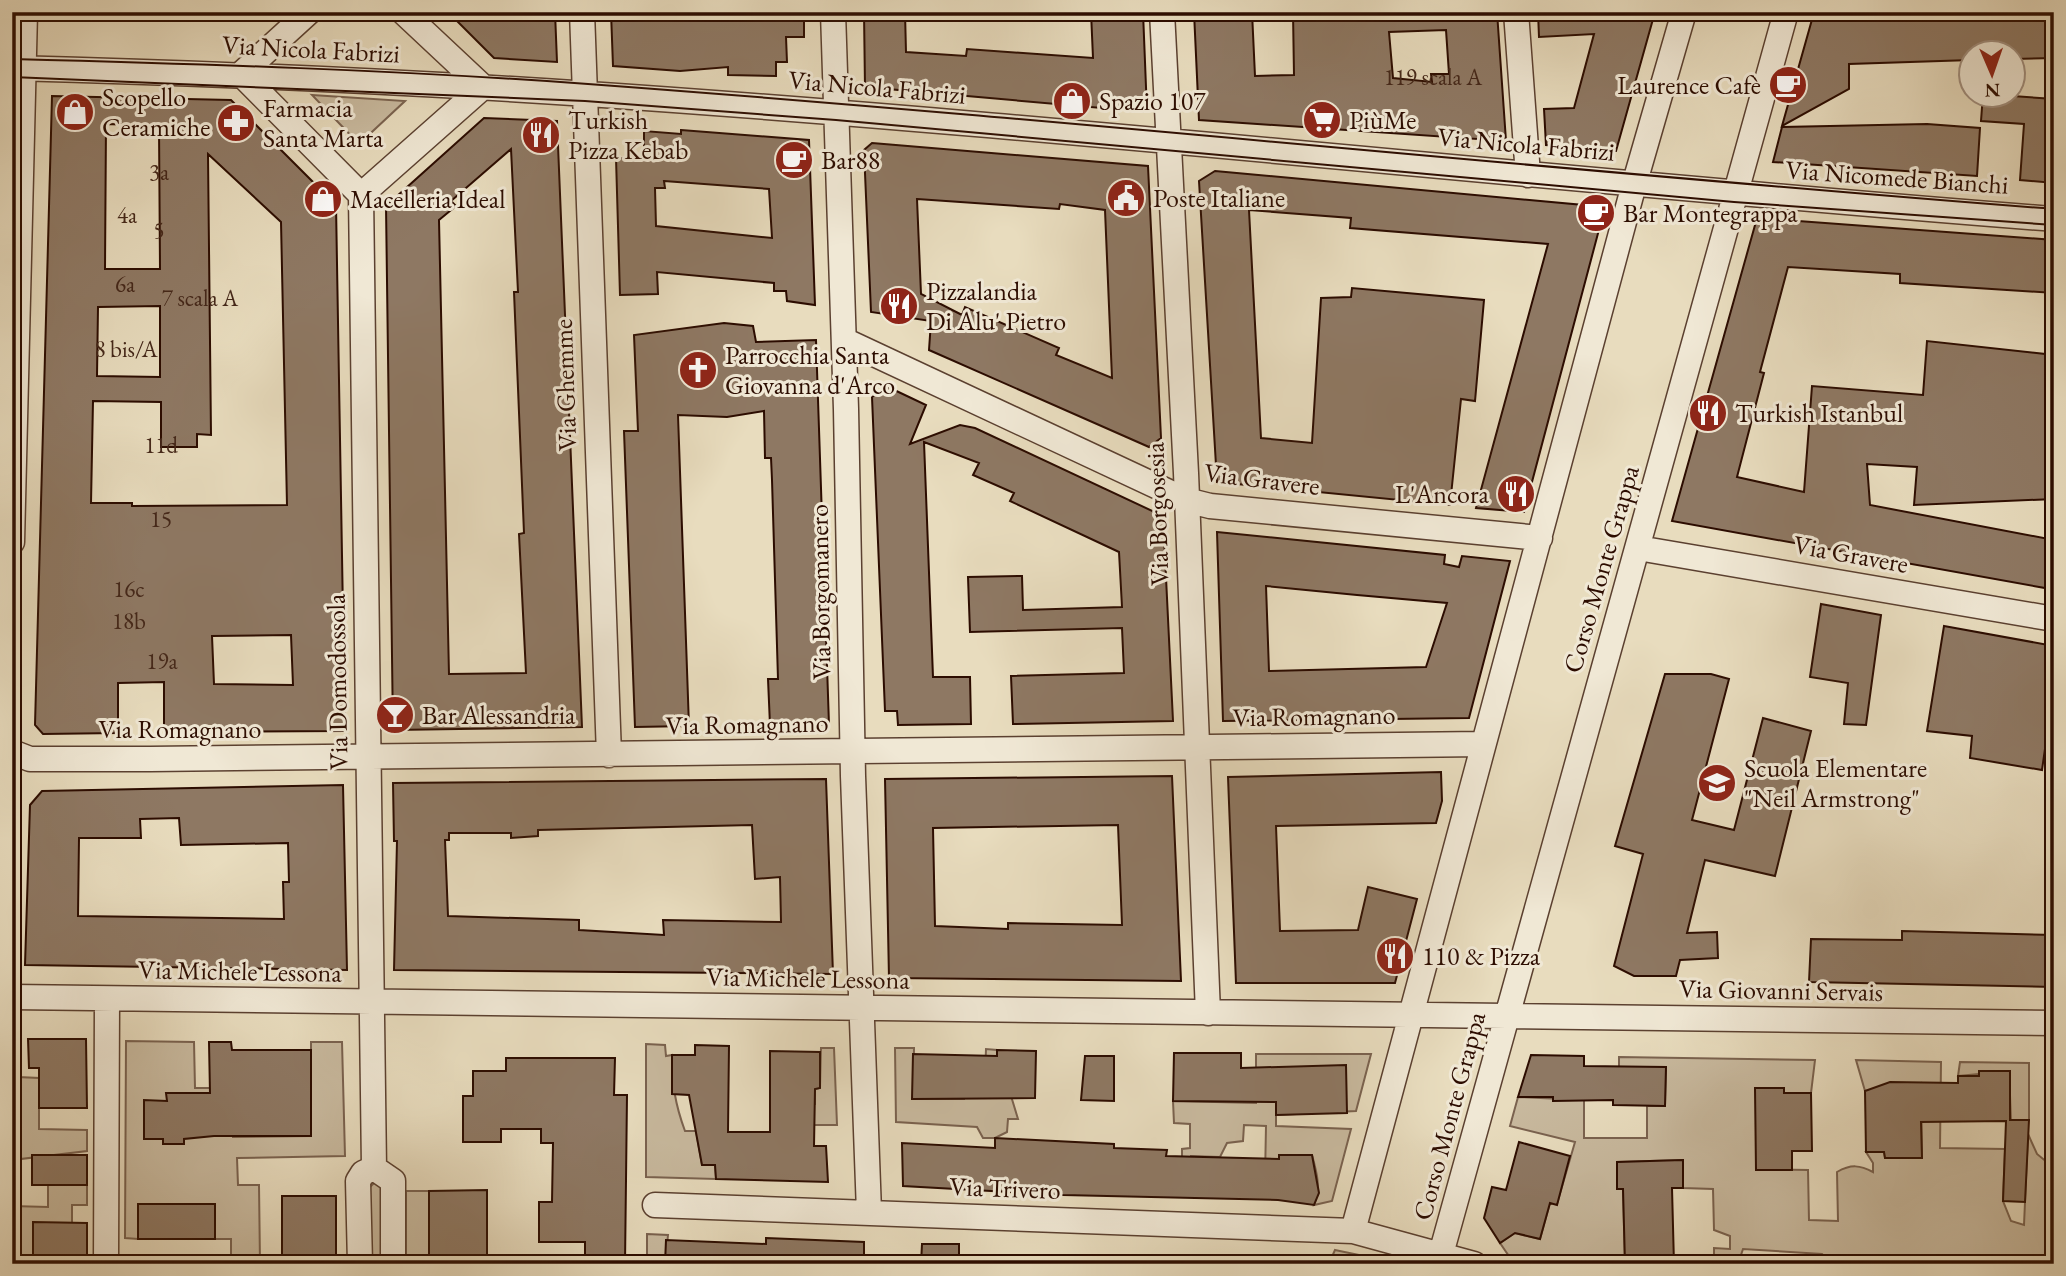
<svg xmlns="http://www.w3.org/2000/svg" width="2066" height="1276" font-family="'EB Garamond',serif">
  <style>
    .green { fill: #c8b99e; stroke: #7a624f; stroke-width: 2 }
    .building { fill: #8e7863; stroke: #2c0c00; stroke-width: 2; fill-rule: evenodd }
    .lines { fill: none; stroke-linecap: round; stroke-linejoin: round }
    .minor-casing { stroke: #5b4030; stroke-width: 27 }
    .minor { stroke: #f0e8d5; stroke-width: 24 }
    .tram { stroke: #2c0c00; stroke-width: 2 }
    .labels { text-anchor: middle; stroke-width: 6; stroke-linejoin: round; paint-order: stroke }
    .number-label { font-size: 23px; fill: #442719 }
    .street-label { font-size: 26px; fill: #2c0c00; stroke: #f0e8d5 }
    .poi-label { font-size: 26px; fill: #2c0c00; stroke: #f0e8d5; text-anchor: start }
  </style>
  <rect width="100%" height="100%" fill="#e8dcbe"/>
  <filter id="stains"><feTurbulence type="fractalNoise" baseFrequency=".00286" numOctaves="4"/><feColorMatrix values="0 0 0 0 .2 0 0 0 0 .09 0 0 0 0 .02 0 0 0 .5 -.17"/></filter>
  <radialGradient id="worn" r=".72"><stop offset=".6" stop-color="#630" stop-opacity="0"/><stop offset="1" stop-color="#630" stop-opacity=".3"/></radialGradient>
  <path class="green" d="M312,95L405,101L359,144Z
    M12,1038H18V1077L39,1078V1129L87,1130V1151L12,1160Z
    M126,1041L194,1042L195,1088H232L233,1137L311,1136V1042H342L345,1156L237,1158L238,1185H259L260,1264H209L231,1263V1239H215V1204H138V1239L125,1238Z
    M646,1044L665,1045L666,1056L672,1055C672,1084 675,1104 685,1131H696L702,1165H715L716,1179L646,1177Z
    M821,1048H834L837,1125H770V1105L815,1104V1089L820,1088Z
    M895,1048H914L913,1099H964V1076H985L986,1049L997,1050L1018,1119H1008L1007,1132L995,1138H983L977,1127L896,1122Z
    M1256,1054H1371L1356,1111L1276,1115V1126L1351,1129L1332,1201L1314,1205C1321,1187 1317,1173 1312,1155H1279V1183L1265,1178L1266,1126L1244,1125L1243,1141L1227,1143L1220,1157L1191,1156L1190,1174L1182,1158V1149L1190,1148V1124L1174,1123L1173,1101L1256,1103Z
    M1619,1057L1815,1060L1811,1093H1784L1783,1088H1756V1169L1808,1170L1809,1220L1838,1221L1837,1172C1851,1164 1860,1165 1873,1172V1163L1866,1152H1884L1885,1158L1922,1157L1921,1083L1865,1091L1856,1060L1941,1062L1940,1148L2005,1149L2003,1201L2011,1221L2024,1225L2028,1134L2037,1154L2054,1168V1264H1901V1257L1871,1256L1854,1264H1832L1822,1254L1743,1249L1738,1264H1714V1248L1730,1249V1236L1714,1230L1713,1189L1683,1188L1682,1160L1617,1162V1189H1623L1625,1264L1513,1262L1500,1243L1515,1233L1540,1239L1550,1203L1557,1204L1575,1142L1510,1126L1518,1097L1584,1100V1138H1647V1106H1665L1666,1068L1619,1067Z
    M1960,1062L2029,1063V1120H2011L2009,1071L1958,1076Z
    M375,1182L384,1187L382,1264H373L370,1259L369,1188Z
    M48,1185H87V1205H72V1223H33V1264H12V1206L48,1207Z
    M406,1191H429V1264H406Z
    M647,1234L668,1235L665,1264H647Z
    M1335,1250L1402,1264H1311V1258L1331,1259Z"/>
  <path class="building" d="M448,12H555L557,62L494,58Z
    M611,12H804V37H786L787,62H776V76L728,75V67L680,71L613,66Z
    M864,12H905L906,52L966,56L967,49L1093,58L1091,12H1143L1147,112L865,87Z
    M1194,12H1252L1255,76L1294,75L1293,12H1497L1506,141L1199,120ZM1446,30L1449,74H1431L1432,82L1393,78L1389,32Z
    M1538,12H1655L1616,151L1546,145L1544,109L1574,108L1594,34L1539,37Z
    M1941,12H2054V58L2013,59V52H1971V60L1849,64V89L1782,126L1813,16Z
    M1983,94L2054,99V183L2020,180L2024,124L1981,121Z
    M52,96L231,100L336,205L345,731L164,732V682L118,683V733L43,734L35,725ZM106,124L159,126L160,269H105ZM208,154L281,222L287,505L132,506V503H91L93,401L161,402V447H197V434L211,435ZM160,306V377L97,376L98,307ZM291,635L293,685L214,684L212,636Z
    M484,118L557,121L582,727L393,730L386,206ZM511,149L518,292H514L524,533L519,534L526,673L449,674L439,220L456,206L451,201Z
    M1927,124L1980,128L1977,176L1773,162L1782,127Z
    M681,130L809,140L815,305L787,301L786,291H774V283L657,272L658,294L620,295L616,158H644V131L681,134ZM664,181L769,189L772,238L656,226L655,188H665Z
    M872,143L1148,166L1161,438L1149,447L929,350L931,321L871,312L864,150ZM917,199L1059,209L1060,204L1105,210L1112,378L1056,355L1059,348L965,307L962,315L921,294Z
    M1215,171L1605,207L1524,512L1476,508L1548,244L1350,228L1351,218L1249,210L1261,438L1312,443L1321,298L1351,297L1352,288L1484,300L1475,401L1461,399L1450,505L1217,482L1199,181Z
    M1757,218L2054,240V293L1900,283V274L1788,267L1760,372L1764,373L1737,477L1804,492L1812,386L1923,395L1927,341L2054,355V499L1914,505L1917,467L1867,464L1870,505L2054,540L2045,588L1672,521Z
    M724,323L753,326L756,342L816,340L829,725H770L768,679H778L772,480L771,458H765L764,411L727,417L678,415L689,726L635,727L624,431H638L634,335Z
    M888,387L926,405L910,444L960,425L975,428L1163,516L1173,721L1013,724L1011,676L1124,673L1122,628L970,632L968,577L1022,576L1023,610L1122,607L1119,552L1010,501L1014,493L973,475L979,463L924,442L933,677H970L971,724L898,725L897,711H885L872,397Z
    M1217,532L1445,555L1444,564L1459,567L1462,556L1510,561L1469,718L1223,721ZM1266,586L1357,595L1447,603L1426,667L1269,671Z
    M1821,604L1881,615L1866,725L1844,724L1848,683L1810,677Z
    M1944,626L2054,646V729L2048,728L2042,770L1970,758L1972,736L1927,731Z
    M1665,674H1711L1729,679L1692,820L1734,830L1763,718L1811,731L1775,876L1705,860L1687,933L1717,932L1718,958L1680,960L1676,976H1634L1614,966L1643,854L1615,846Z
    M1441,772L1442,801L1436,823L1276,826L1280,931L1358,930L1368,887L1417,899L1395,983H1236L1228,777Z
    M1172,776L1181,981L889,978L885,779ZM1118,825L1122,925L1008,923V929L935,926L933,828Z
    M826,779L833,974L394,970L397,841H394L393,783ZM752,825L755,879L780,877L781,922L663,920L664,935L579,930V920L448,916L445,840H449V833H511V838L538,836V830Z
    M343,785L347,970L25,965L30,805L42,791ZM179,818L181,845L288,843L289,882H283L284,919L78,916L79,838H141L140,819Z
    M1902,931L2054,935V987L1809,982L1811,939L1902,940Z
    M28,1039H86L87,1108H39V1068H29Z
    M209,1042H231L232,1050H311V1136H214L184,1139V1144H163V1139H144V1100L167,1101L166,1093H210Z
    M695,1045L729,1046L728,1132H770V1051L820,1052V1088L815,1089L814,1146H826L828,1182L716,1179L715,1165H702L689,1095L672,1094V1055H695Z
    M997,1050L1036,1051L1035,1098L912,1099L913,1054L997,1056Z
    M1174,1053H1241V1068L1346,1065L1347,1113L1276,1115V1102L1173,1101Z
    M1531,1055L1584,1056V1066L1666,1067L1665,1106L1613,1105V1100L1553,1101V1097H1518Z
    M1085,1056H1114V1101L1081,1100Z
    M506,1058H615L614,1095H627L625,1264H585V1242H539V1202H552L553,1143H541V1129H501V1142H463V1096H473V1071H506Z
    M1979,1071H2010V1120H2029L2025,1202L2003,1201L2006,1121L1921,1122L1922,1158H1885L1884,1152H1866L1865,1091L1890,1082L1958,1083V1076H1979Z
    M1755,1088H1784V1093H1811L1812,1151H1792V1170H1756Z
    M995,1138L1114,1144V1148L1167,1150L1166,1156L1279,1159V1155H1312L1319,1193L1314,1205L1278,1200L1063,1195L903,1186L902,1143L995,1148Z
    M1519,1142L1570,1156L1557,1205L1550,1203L1540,1239L1515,1233L1500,1243L1484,1218L1492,1187L1506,1190Z
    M32,1155H87V1185H32Z
    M1683,1160V1188H1672L1674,1264H1625L1623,1189H1617V1162Z
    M487,1190V1264H429V1191Z
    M282,1196H336V1260H282Z
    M138,1204H215V1239H138Z
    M33,1222L87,1223V1264H33Z
    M766,1238L864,1242V1264H665L666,1240L766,1244Z
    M922,1244H959V1264H921Z"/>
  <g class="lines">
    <defs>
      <path id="minor" d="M309,12L241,74L361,195L483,87L403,12
        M582,12L609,755
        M833,12L846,409L853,776L869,1212
        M1162,12L1186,473L1208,1013
        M1516,12L1528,175
        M12,68C204,73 396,81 588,94C1077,127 1565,182 2054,219
        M361,195L374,1168
        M844,340L1186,500L1210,506L1540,538
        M12,542L25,12
        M1638,548L2054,619
        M12,752L30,759H150L1483,744
        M12,997L2054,1023
        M655,1205L1353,1231L1474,1264
        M1353,1231L1632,192L1684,12
        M1441,1254L1786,12
        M106,1264L107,1000
        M360,1264L358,1181L363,1173L374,1168L393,1181V1264"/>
    </defs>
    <use href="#minor" class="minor-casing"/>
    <use href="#minor" class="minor"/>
    <path class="tram" d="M12,59C204,64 396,70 588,84C1077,120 1565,172 2054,209
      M12,77L585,101L836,120L1734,202L2054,225"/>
  </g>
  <defs>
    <symbol id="cafe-disc" viewBox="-11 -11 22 22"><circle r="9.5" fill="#8f2418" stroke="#f0e8d5"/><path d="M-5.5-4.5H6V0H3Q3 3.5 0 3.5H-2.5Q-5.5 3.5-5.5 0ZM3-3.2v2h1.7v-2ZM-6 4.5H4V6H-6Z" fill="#fff"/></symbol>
    <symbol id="shop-disc" viewBox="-11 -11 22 22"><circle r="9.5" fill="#8f2418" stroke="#f0e8d5"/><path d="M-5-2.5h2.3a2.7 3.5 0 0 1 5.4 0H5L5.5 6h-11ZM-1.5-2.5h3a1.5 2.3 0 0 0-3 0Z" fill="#fff"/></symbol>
    <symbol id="supermarket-disc" viewBox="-11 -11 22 22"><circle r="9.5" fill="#8f2418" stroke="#f0e8d5"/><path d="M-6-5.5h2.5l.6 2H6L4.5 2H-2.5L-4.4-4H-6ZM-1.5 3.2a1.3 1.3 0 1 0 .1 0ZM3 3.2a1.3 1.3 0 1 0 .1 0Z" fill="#fff"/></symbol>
    <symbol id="pharmacy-disc" viewBox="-11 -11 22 22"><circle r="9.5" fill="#8f2418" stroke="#f0e8d5"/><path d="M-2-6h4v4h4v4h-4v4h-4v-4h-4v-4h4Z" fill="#fff"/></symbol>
    <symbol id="restaurant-disc" viewBox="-11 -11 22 22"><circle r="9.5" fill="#8f2418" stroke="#f0e8d5"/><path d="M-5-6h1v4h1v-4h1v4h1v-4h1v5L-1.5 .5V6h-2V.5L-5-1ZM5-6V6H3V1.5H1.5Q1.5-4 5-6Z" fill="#fff"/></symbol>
    <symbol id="civic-disc" viewBox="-11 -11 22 22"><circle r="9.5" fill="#8f2418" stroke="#f0e8d5"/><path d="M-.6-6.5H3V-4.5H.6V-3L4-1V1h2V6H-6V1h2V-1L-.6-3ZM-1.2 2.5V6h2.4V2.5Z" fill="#fff"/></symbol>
    <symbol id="church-disc" viewBox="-11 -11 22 22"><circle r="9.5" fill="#8f2418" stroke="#f0e8d5"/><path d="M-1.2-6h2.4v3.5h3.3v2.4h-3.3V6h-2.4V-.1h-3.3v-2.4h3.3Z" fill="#fff"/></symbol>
    <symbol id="bar-disc" viewBox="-11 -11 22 22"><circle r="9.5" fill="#8f2418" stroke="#f0e8d5"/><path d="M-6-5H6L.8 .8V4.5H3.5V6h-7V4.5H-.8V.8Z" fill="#fff"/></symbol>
    <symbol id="school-disc" viewBox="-11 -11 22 22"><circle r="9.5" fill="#8f2418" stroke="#f0e8d5"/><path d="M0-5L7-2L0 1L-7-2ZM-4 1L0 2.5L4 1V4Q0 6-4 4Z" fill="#fff"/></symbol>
  </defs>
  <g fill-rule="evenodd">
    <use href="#cafe-disc" x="1766" y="63" width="44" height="44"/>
    <use href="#shop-disc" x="1050" y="79" width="44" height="44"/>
    <use href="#shop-disc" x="53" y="90" width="44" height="44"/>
    <use href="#supermarket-disc" x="1300" y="98" width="44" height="44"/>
    <use href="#pharmacy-disc" x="214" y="101" width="44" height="44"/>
    <use href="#restaurant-disc" x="519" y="113" width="44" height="44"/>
    <use href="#cafe-disc" x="772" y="138" width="44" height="44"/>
    <use href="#civic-disc" x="1104" y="176" width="44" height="44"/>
    <use href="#shop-disc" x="301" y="177" width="44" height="44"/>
    <use href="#cafe-disc" x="1574" y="191" width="44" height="44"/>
    <use href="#restaurant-disc" x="877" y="284" width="44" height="44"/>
    <use href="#church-disc" x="676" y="348" width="44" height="44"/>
    <use href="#restaurant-disc" x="1686" y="391" width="44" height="44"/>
    <use href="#restaurant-disc" x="1494" y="472" width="44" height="44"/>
    <use href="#bar-disc" x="373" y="693" width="44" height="44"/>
    <use href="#school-disc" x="1695" y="761" width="44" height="44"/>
    <use href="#restaurant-disc" x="1373" y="934" width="44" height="44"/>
  </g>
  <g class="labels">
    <g class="number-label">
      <text x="1433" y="85">119 scala A</text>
      <text x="159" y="180">3a</text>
      <text x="127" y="223">4a</text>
      <text x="159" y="238">5</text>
      <text x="125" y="292">6a</text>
      <text x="200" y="306">7 scala A</text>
      <text x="126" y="357">8 bis/A</text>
      <text x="161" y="453">11d</text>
      <text x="161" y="527">15</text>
      <text x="129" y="597">16c</text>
      <text x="129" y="629">18b</text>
      <text x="162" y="669">19a</text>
    </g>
    <g class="street-label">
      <text transform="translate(311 49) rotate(3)" y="9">Via Nicola Fabrizi</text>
      <text transform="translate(877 87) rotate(5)" y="9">Via Nicola Fabrizi</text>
      <text transform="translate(1526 144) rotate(5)" y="9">Via Nicola Fabrizi</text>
      <text transform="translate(1897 177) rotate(4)" y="9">Via Nicomede Bianchi</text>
      <text transform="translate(565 385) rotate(-92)" y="9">Via Ghemme</text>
      <text transform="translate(1262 479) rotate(7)" y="9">Via Gravere</text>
      <text transform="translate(1157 514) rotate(-92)" y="9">Via Borgosesia</text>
      <text transform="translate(1851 554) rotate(10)" y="9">Via Gravere</text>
      <text transform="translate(1601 569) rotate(-74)" y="9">Corso Monte Grappa</text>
      <text transform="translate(820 592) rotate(-91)" y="9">Via Borgomanero</text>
      <text transform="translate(337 682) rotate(-91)" y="9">Via Domodossola</text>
      <text transform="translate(1314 716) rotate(-1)" y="9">Via Romagnano</text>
      <text transform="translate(747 724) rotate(-1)" y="9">Via Romagnano</text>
      <text x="180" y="738">Via Romagnano</text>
      <text transform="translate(240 971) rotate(1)" y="9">Via Michele Lessona</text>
      <text transform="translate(808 978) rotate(1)" y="9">Via Michele Lessona</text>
      <text transform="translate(1781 990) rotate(1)" y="9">Via Giovanni Servais</text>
      <text transform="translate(1449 1116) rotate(-75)" y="9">Corso Monte Grappa</text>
      <text transform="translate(1005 1188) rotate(2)" y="9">Via Trivero</text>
    </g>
    <g class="poi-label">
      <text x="1761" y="94" text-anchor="end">Laurence Cafè</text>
      <text x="102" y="106">Scopello<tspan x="102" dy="30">Ceramiche</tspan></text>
      <text x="1099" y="110">Spazio 107</text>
      <text x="263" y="117">Farmacia<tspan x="263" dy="30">Santa Marta</tspan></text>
      <text x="568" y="129">Turkish<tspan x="568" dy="30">Pizza Kebab</tspan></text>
      <text x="1349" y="129">PiùMe</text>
      <text x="821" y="169">Bar88</text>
      <text x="1153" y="207">Poste Italiane</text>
      <text x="350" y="208">Macelleria Ideal</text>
      <text x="1623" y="222">Bar Montegrappa</text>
      <text x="926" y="300">Pizzalandia<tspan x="926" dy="30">Di Alu' Pietro</tspan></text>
      <text x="725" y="364">Parrocchia Santa<tspan x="725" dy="30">Giovanna d'Arco</tspan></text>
      <text x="1735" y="422">Turkish Istanbul</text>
      <text x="1489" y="503" text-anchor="end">L'Ancora</text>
      <text x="422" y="724">Bar Alessandria</text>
      <text x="1744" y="777">Scuola Elementare<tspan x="1744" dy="30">"Neil Armstrong"</tspan></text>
      <text x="1422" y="965">110 &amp; Pizza</text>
    </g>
  </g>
  <rect width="2066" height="1276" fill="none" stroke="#e8dcbe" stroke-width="42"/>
  <rect x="14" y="14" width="2038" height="1248" fill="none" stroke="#2c0c00" stroke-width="3.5"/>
  <rect x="21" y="21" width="2024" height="1234" fill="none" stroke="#2c0c00" stroke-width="2"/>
  <g transform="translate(1992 74) rotate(178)"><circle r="33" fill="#f0e8d5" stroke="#a29080" stroke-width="2"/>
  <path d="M0-5L12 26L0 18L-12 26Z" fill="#8f2418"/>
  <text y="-10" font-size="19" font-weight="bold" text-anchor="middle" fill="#2c0c00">N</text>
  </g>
  <rect width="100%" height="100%" filter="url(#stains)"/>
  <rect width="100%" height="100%" fill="url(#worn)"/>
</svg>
